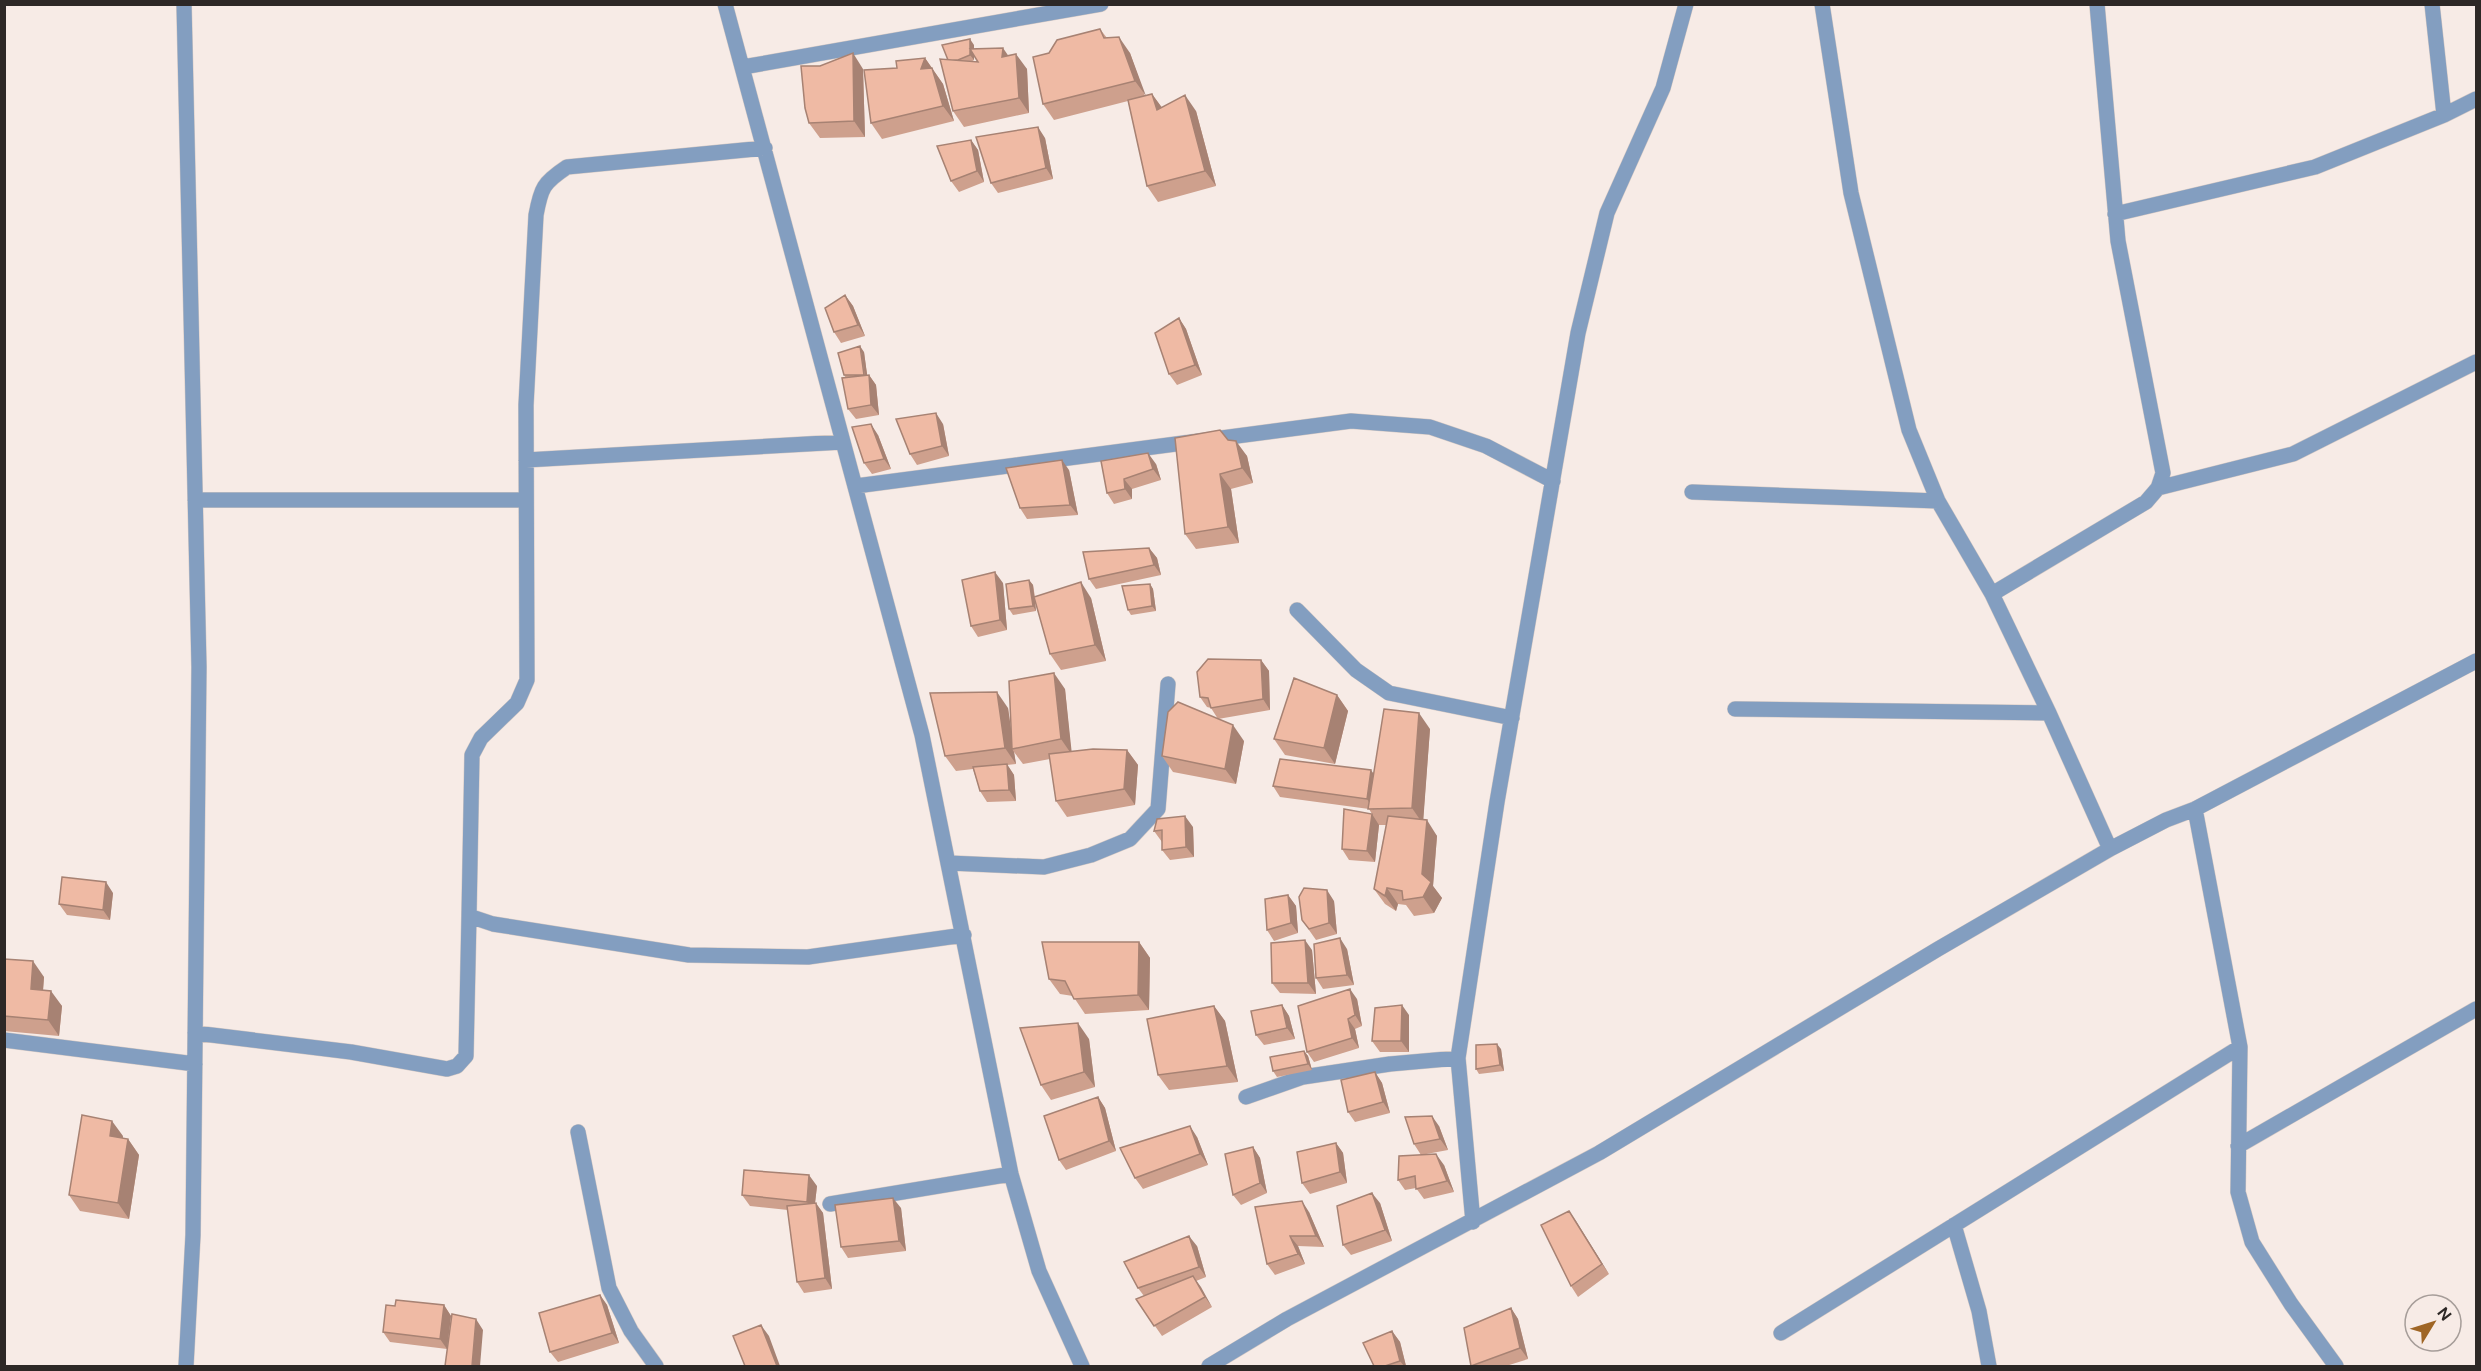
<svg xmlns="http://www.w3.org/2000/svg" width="2481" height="1371" font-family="'DM Sans',sans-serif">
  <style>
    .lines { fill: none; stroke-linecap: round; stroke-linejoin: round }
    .minor-casing { stroke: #d3c8c3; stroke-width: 16 }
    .minor { stroke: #839ec0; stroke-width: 15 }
    .wall { fill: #cea08d; fill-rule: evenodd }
    .shaded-wall { fill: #a78273 }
    .building { fill: #efbaa4; stroke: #a78273; stroke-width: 1.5 }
  </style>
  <rect width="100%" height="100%" fill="#f7ebe6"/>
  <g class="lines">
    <defs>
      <path id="minor" d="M184,4L199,667L193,1235L186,1366
        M725,4L922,735L1011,1174L1039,1271L1082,1366
        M1822,4L1851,193L1909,430L1938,501L1992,594L2049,713L2110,849
        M2432,4L2444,115
        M743,67L1101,4
        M765,148L567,167C543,183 541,188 536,215L526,405L527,680L517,703L481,738L472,755L469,916L493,924L689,955L808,957L964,935
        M2115,214L2315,167L2444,115L2476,99
        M526,460L843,442
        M856,486L1351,421L1430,427L1486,446L1553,481
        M2158,488L2293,454L2476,362
        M1692,492L1938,501
        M195,500H526
        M1992,594L2146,502L2158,488L2163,473L2118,241L2097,4
        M1297,610L1356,670L1389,693L1512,718
        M1735,709L2049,713
        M2195,809L2240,1047L2238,1192L2252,1242L2291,1304L2336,1366
        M949,863L1044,867L1091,855L1130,839L1158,809L1168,684
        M195,1033L351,1052L447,1069L457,1066L466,1056L469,916
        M4,1040L195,1064
        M1246,1097L1303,1077L1390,1064L1458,1058
        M578,1132L609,1288L631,1331L656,1366
        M2238,1146L2476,1009
        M830,1204L1011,1174
        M1473,1222L1458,1058L1497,802L1578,333L1607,213L1663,88L1686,4
        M1954,1225L1979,1311L1989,1366
        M1781,1333L2240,1047
        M1209,1366L1287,1319L1599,1153L1938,949L2110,849L2166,820L2195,809L2476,661"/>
    </defs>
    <use href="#minor" class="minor-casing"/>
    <use href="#minor" class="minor"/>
  </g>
  <path class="wall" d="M792,4H831L832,6H793Z
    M1100,29L1107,38L1130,53L1145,96L1152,94L1162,108L1196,111L1216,186L1158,202L1147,186L1128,101L1054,120L1043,104L1049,53Z
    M974,45V49L1008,56L1027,69L1029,113L964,127L953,111L948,60ZM974,56L978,62H971L974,60Z
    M925,58L943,84L954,121L882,139L871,123L897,68Z
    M863,69L865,137L820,138L809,123Z
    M1045,138L1053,179L998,193L991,183Z
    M971,140L978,150L984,182L959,192L951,181Z
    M845,295L853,306L865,336L841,343L834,332Z
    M1179,318L1186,329L1202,375L1177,385L1169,374Z
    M864,352L867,375H869L876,385L879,415L856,419L848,409L846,378L844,375Z
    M943,424L949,456L917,465L910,454Z
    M878,435L891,469L872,474L864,463Z
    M1228,440L1247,456L1253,483L1231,489L1239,543L1196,549L1185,534Z
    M1101,461L1156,464L1161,480L1132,489V499L1114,504L1107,493Z
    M1069,470L1078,515L1027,519L1020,508Z
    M1149,548L1157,558L1161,575L1096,589L1089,579Z
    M1029,580L1033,585L1035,597L1091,598L1106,661L1061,670L1050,654L1035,601L1036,611L1013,615L1009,609Z
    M1003,583L1007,630L978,637L971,626Z
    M1150,584L1153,589L1156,611L1131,615L1128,610Z
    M1261,660L1269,671L1270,710L1218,719L1211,708L1207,707L1200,697Z
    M1065,689L1071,752L1127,750L1138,765L1135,805L1067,817L1056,801L1050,759L1023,764L1014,752L1016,764L1007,765L1014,775L1016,801L987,802L980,791L973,769L956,771L945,756L1008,708L1011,732Z
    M1337,695L1348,711L1335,764L1285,755L1274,739Z
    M1430,729L1423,820L1437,836L1433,886L1442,898L1434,913L1414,916L1406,905L1398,904L1396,911L1385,904L1374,889L1386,825H1379L1375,862L1349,860L1342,849L1372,814L1369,809L1280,797L1273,786L1374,774Z
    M1244,741L1236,784L1173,772L1162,756Z
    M1193,827L1194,857L1170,860L1162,850V842L1154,831Z
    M113,893L110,920L67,915L59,904Z
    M1288,895L1296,906L1298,933L1274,941L1267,930Z
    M1334,901L1337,934L1316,940L1302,920Z
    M1139,942L1150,958L1149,1010L1085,1014L1073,996L1060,994L1049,979Z
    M1347,949L1354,985L1323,989L1316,978Z
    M1312,950L1316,994L1280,993L1272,983Z
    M4,959L44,977L43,990L62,1006L59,1036L4,1031Z
    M1357,999L1362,1026L1355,1029L1359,1048L1314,1062L1307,1052Z
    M1282,1005L1289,1016L1295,1039L1264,1045L1256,1035Z
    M1214,1006L1225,1021L1238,1082L1169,1090L1158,1075Z
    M1409,1015V1052H1380L1372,1041Z
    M1089,1039L1095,1087L1051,1100L1041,1085Z
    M1501,1049L1504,1071L1479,1074L1476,1069Z
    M1304,1051L1308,1056L1312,1070L1277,1077L1273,1071Z
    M1375,1072L1382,1083L1390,1113L1355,1122L1348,1112Z
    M1098,1097L1105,1108L1116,1151L1066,1170L1059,1160Z
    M1439,1126L1448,1150L1421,1155L1414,1144Z
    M123,1136V1139H128L139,1155L129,1219L80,1211L69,1195Z
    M1197,1137L1208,1165L1143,1189L1135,1178Z
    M1336,1143L1343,1153L1347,1183L1310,1194L1302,1183Z
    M1253,1147L1260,1158L1267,1193L1241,1205L1233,1195Z
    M1444,1165L1454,1192L1424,1199L1416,1188L1405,1190L1398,1180Z
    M817,1186L815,1203L823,1213L832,1289L804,1293L797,1282L788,1210L750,1206L742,1195Z
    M1380,1203L1392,1241L1351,1255L1343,1245Z
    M901,1208L906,1251L848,1258L841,1247Z
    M1569,1211L1609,1274L1578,1297L1571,1286Z
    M1309,1212L1324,1247L1298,1246L1305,1264L1275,1275L1267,1264Z
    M1197,1246L1206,1277L1196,1281L1212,1307L1162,1336L1136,1299L1144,1296L1138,1288Z
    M600,1295L607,1305L619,1343L558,1362L550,1352Z
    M444,1305L451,1316L447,1349L390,1342L383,1332L395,1306Z
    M1511,1308L1518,1319L1528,1359L1506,1366H1471Z
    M1392,1331L1400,1342L1406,1366H1374Z"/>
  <path class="shaded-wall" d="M1119,37L1130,53L1146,96L1135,81Z
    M970,39L974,45V60L970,55Z
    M1003,48L1014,64L1002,57Z
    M853,53L863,69L865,137L854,121Z
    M1016,54L1027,69L1029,113L1019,98Z
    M925,58L943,84L954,121L943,106L921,69Z
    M1152,94L1163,109L1157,110Z
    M1185,95L1196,111L1216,186L1205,171Z
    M1038,127L1045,138L1053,179L1046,168Z
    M971,140L978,150L984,182L977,171Z
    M845,295L853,306L865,336L858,325Z
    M1179,318L1186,329L1202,375L1195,365Z
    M860,346L864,352L868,381L865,376Z
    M869,375L876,385L879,415L871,405Z
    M936,413L943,424L949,456L942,446Z
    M871,424L878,435L891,469L884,459Z
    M1236,441L1247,456L1253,483L1242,468Z
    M1148,453L1156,464L1161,480L1153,469Z
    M1062,460L1069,470L1078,515L1070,505Z
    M1220,474L1231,489L1239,543L1228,527Z
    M1124,479L1132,489V499L1125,489Z
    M1149,548L1157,558L1161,575L1154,565Z
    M995,572L1003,583L1007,630L1000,620Z
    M1029,580L1033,585L1036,611L1033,606Z
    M1081,582L1091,598L1106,661L1095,645Z
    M1150,584L1153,589L1156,611L1152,606Z
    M1261,660L1269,671L1270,710L1263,699Z
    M1054,673L1065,689L1072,755L1061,739Z
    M997,692L1008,708L1014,749H1012L1014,752L1016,764L1005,748Z
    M1337,695L1348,711L1335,764L1324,748Z
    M1419,713L1430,729L1423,824L1412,808Z
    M1233,725L1244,741L1236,784L1225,769Z
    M1127,750L1138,765L1135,805L1124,789Z
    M1007,764L1014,775L1016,801L1009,790Z
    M1371,770L1378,780L1374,810L1367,799Z
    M1372,814L1379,825L1375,862L1367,851Z
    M1185,816L1193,827L1194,857L1186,847Z
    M1427,820L1437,836L1433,886L1442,898L1434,913L1423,897L1422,874Z
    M106,882L113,893L110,920L103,910Z
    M1387,888L1398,904L1396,911L1385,896Z
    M1327,890L1334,901L1337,934L1329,923Z
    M1288,895L1296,906L1298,933L1291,923Z
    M1340,938L1347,949L1354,985L1347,975Z
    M1305,940L1312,950L1316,994L1308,983Z
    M1139,942L1150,958L1149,1010L1138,995Z
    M33,961L44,977L42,1004L31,989Z
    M1350,989L1357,999L1362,1026L1355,1015Z
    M51,991L62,1006L59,1036L48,1020Z
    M1282,1005L1289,1016L1295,1039L1287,1028Z
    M1402,1005L1409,1015V1052L1401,1041Z
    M1214,1006L1225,1021L1238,1082L1227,1066Z
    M1348,1019L1355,1029L1359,1048L1352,1038Z
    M1078,1023L1089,1039L1095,1087L1084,1072Z
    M1497,1044L1501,1049L1504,1071L1500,1065Z
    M1304,1051L1308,1056L1312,1070L1308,1064Z
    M1375,1072L1382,1083L1390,1113L1383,1102Z
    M1098,1097L1105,1108L1116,1151L1109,1141Z
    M1432,1116L1439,1126L1448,1150L1440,1139Z
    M112,1121L123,1136L120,1152L110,1136Z
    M1190,1126L1197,1137L1208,1165L1200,1154Z
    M128,1139L139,1155L129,1219L118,1203Z
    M1336,1143L1343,1153L1347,1183L1340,1172Z
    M1253,1147L1260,1158L1267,1193L1260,1183Z
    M1436,1154L1444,1165L1454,1192L1447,1181Z
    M809,1175L817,1186L814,1212L807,1202Z
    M1372,1193L1380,1203L1392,1241L1385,1230Z
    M893,1198L901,1208L906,1251L899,1241Z
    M1302,1201L1309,1212L1324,1247L1316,1236Z
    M816,1203L823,1213L832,1289L825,1278Z
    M1569,1211L1576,1221L1609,1274L1602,1264Z
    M1189,1236L1197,1246L1206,1277L1199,1267Z
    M1290,1236L1298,1246L1305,1264L1298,1254Z
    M1193,1276L1201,1287L1212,1307L1205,1297Z
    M600,1295L607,1305L619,1343L612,1333Z
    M444,1305L451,1316L447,1349L440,1339Z
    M1511,1308L1518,1319L1528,1359L1520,1348Z
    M476,1319L483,1330L480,1366H472Z
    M761,1325L769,1336L780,1366H777Z
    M1392,1331L1400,1342L1406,1366H1404L1400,1361Z"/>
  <path class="building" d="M1100,29L1104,38L1119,37L1135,81L1043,104L1033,57L1049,53L1057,40Z
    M970,39V55L958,60H948L942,45Z
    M1003,48L1002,57L1016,54L1019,98L953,111L940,59L978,62L970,49Z
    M853,53L854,121L809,123L805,108L801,66H820Z
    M925,58L921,69L932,68L943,106L871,123L864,70L897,68L896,61Z
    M1152,94L1157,110L1185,95L1205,171L1147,186L1128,100Z
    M1038,127L1046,168L991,183L976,137Z
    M971,140L977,171L951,181L937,146Z
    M845,295L858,325L834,332L825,308Z
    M1179,318L1195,365L1169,374L1155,333Z
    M860,346L864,375H844L838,353Z
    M869,375L871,405L848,409L842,378Z
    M936,413L942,446L910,454L896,419Z
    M871,424L884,459L864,463L852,427Z
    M1220,430L1228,440L1236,441L1242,468L1220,474L1228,527L1185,534L1175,438Z
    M1148,453L1153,469L1124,479L1125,489L1107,493L1101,461Z
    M1062,460L1070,505L1020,508L1006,468Z
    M1149,548L1154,565L1089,579L1083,552Z
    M995,572L1000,620L971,626L962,580Z
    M1029,580L1033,606L1009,609L1006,584Z
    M1081,582L1095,645L1050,654L1034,597Z
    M1150,584L1152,606L1128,610L1122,586Z
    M1208,659L1261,660L1263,699L1211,708L1208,698L1200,697L1197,672Z
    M1054,673L1061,739L1012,749L1009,681Z
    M1294,678L1337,695L1324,748L1274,739Z
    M997,692L1005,748L945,756L930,693Z
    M1178,702L1233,725L1225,769L1162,756L1168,712Z
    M1384,709L1419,713L1412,808L1368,809Z
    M1093,749L1127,750L1124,789L1056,801L1049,754Z
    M1280,759L1371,770L1367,799L1273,786Z
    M1007,764L1009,790L980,791L973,767Z
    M1344,809L1372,814L1367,851L1342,849Z
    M1185,816L1186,847L1162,850V830L1154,831L1157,819Z
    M1388,816L1427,820L1422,874L1431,882L1423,897L1403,900L1402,891L1387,888L1385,896L1374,889Z
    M62,877L106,882L103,910L59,904Z
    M1304,888L1327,890L1329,923L1309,929L1302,920L1299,897Z
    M1288,895L1291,923L1267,930L1265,899Z
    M1340,938L1347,975L1316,978L1314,944Z
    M1305,940L1308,983H1272L1271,943Z
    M1042,942H1139L1138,995L1074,999L1065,981L1049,979Z
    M4,959L33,961L31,989L51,991L48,1020L4,1016Z
    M1350,989L1355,1015L1348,1019L1352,1038L1307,1052L1298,1006Z
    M1282,1005L1287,1028L1256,1035L1251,1011Z
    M1402,1005L1401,1041H1372L1375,1008Z
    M1214,1006L1227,1066L1158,1075L1147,1019Z
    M1078,1023L1084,1072L1041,1085L1020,1028Z
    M1497,1044L1500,1065L1476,1069V1045Z
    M1304,1051L1308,1064L1273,1071L1270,1057Z
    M1375,1072L1383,1102L1348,1112L1341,1080Z
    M1098,1097L1109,1141L1059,1160L1044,1116Z
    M82,1115L112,1121L110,1136L128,1139L118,1203L69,1195Z
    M1432,1116L1440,1139L1414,1144L1405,1117Z
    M1190,1126L1200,1154L1135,1178L1120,1148Z
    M1336,1143L1340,1172L1302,1183L1297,1152Z
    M1253,1147L1260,1183L1233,1195L1225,1154Z
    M1436,1154L1447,1181L1416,1189L1415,1176L1398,1180L1399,1156Z
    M744,1170L809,1175L807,1202L742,1195Z
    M1372,1193L1385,1230L1343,1245L1337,1206Z
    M893,1198L899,1241L841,1247L835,1205Z
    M1302,1201L1316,1236H1290L1298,1254L1267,1264L1255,1207Z
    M816,1203L825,1278L797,1282L787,1206Z
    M1569,1211L1602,1264L1571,1286L1541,1225Z
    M1189,1236L1199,1267L1138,1288L1124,1262Z
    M1193,1276L1205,1297L1154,1326L1136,1299Z
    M600,1295L612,1333L550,1352L539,1313Z
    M396,1300L444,1305L440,1339L383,1332L386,1305L395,1306Z
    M1511,1308L1520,1348L1471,1366L1464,1328Z
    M452,1314L476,1319L472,1366H445Z
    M761,1325L777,1366H745L733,1336Z
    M1392,1331L1400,1361L1385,1366H1374L1363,1343Z"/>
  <rect width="2481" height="1371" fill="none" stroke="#2d2826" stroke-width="12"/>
  <g transform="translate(2433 1323) rotate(52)"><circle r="28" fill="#f7ebe6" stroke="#a69d99" stroke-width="1.5"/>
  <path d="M0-4.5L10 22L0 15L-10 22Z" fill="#9f6525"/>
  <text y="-9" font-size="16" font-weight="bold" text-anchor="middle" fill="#2d2826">N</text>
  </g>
</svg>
